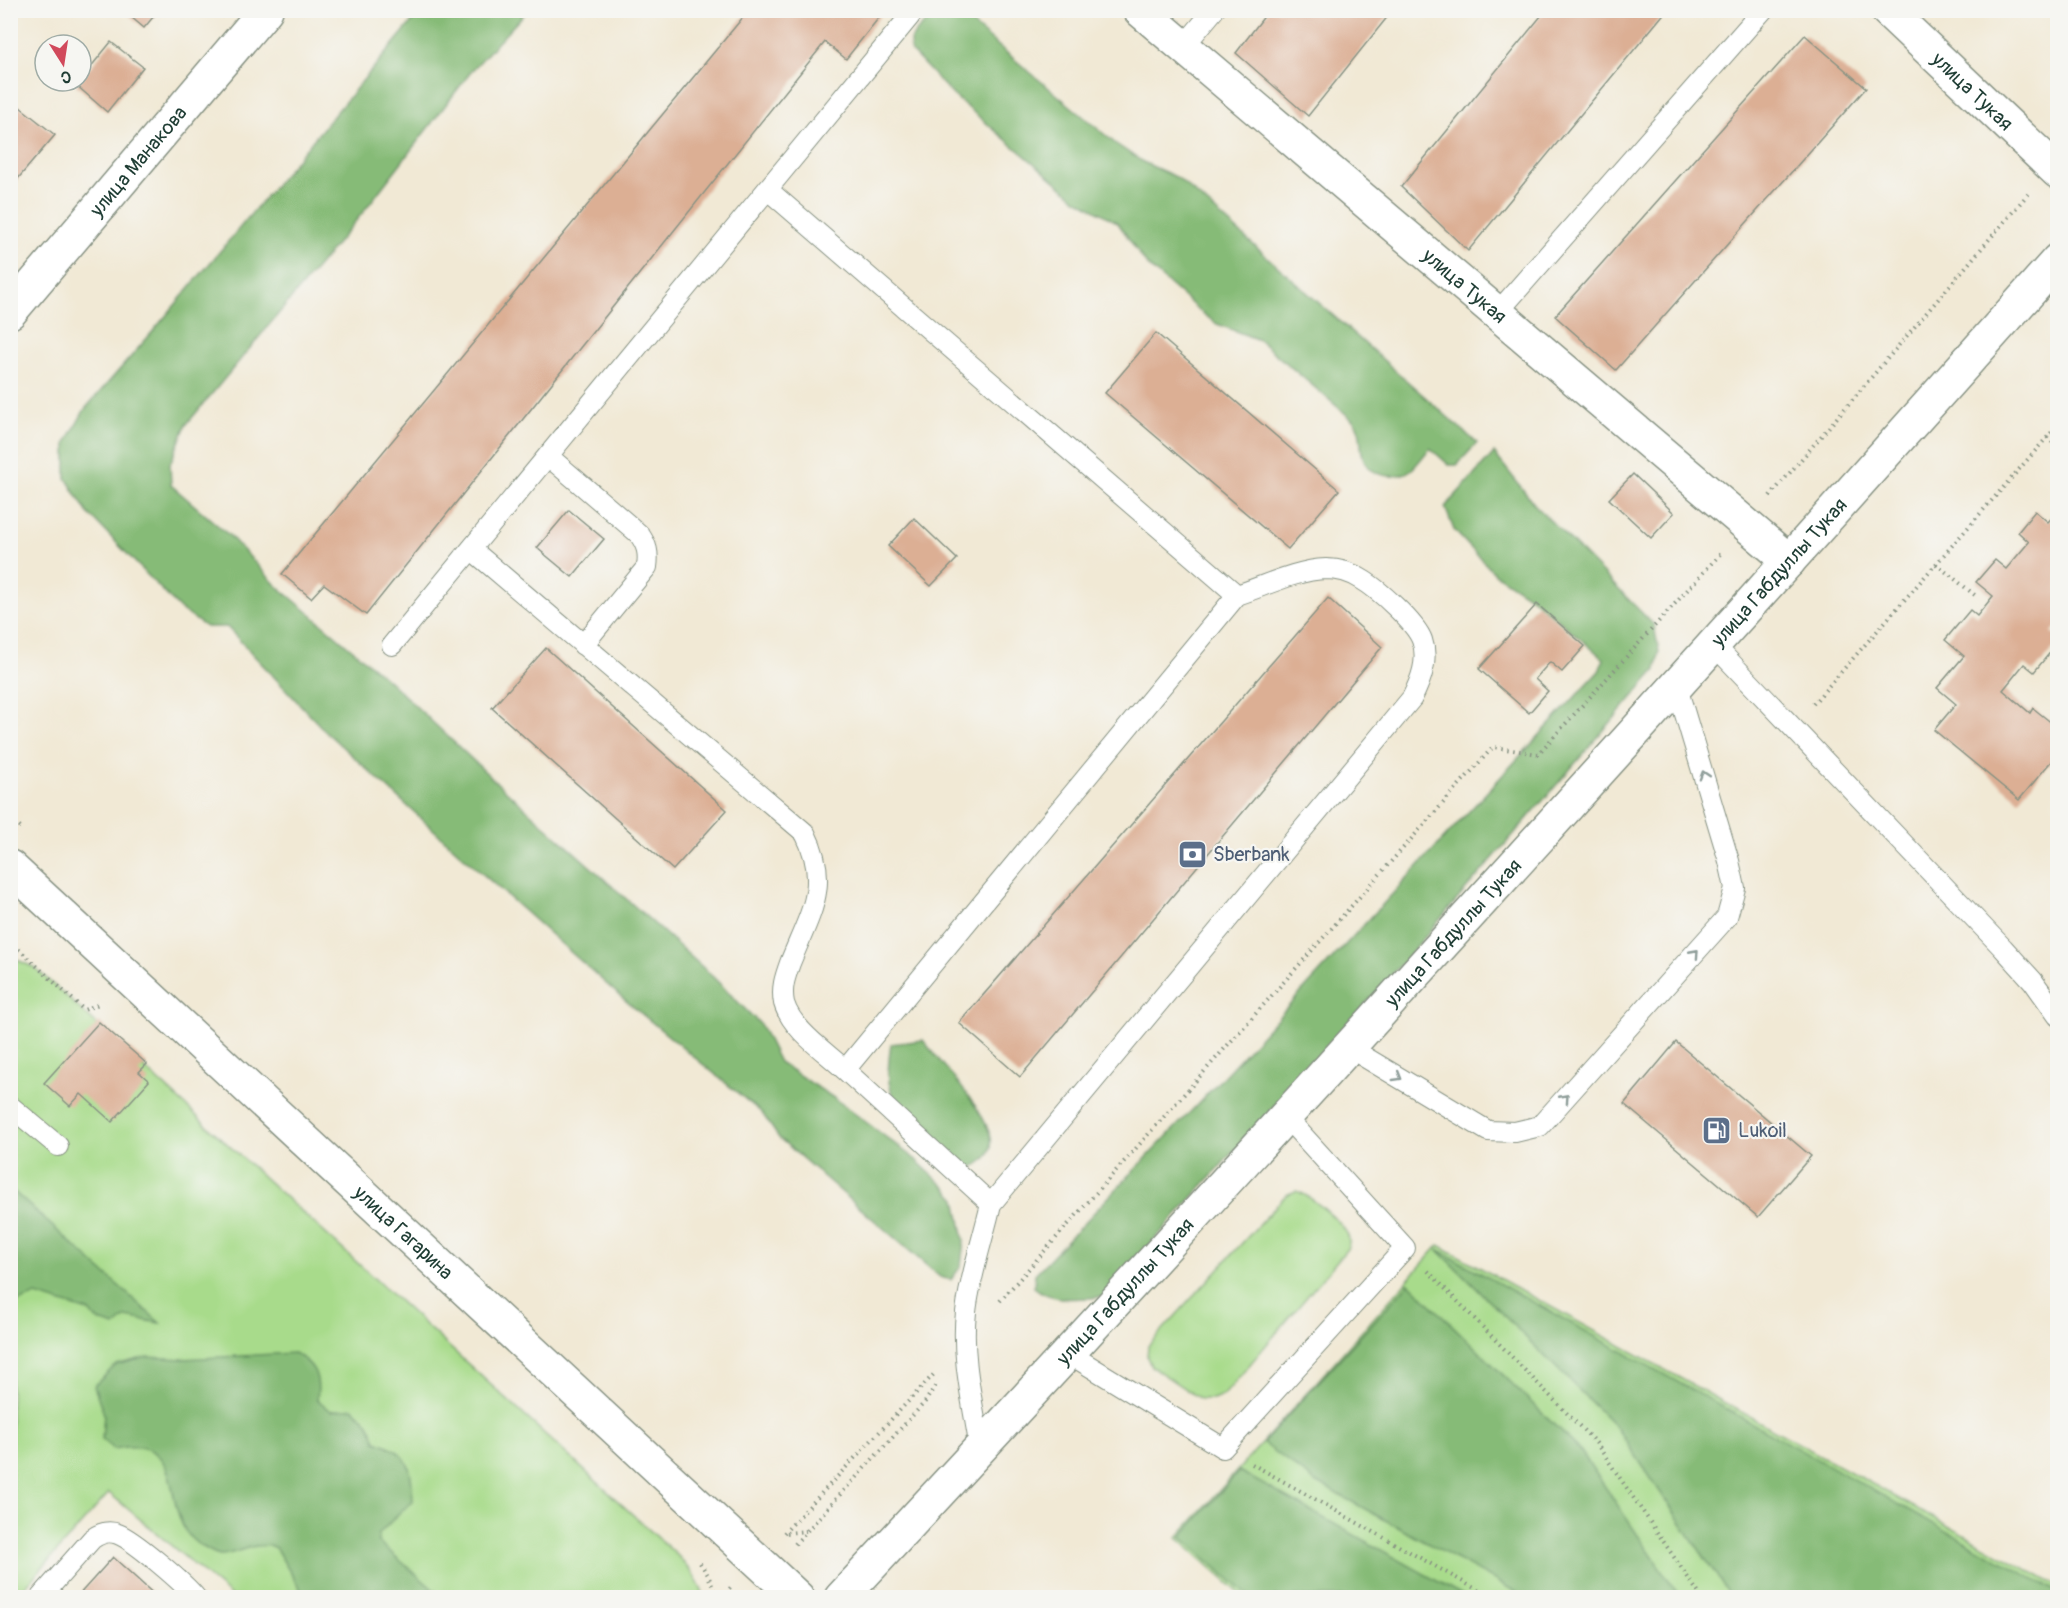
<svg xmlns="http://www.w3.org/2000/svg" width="2068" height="1608" font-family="Pangolin,sans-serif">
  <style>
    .green { fill: #a8db8b; stroke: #648c60; stroke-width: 1.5 }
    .forest { fill: #86bb77; stroke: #527c56; stroke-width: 1.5 }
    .building { fill: #dcaf94 }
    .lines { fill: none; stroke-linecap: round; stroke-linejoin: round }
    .service-casing { stroke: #889384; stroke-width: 22 }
    .minor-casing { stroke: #889384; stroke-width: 36 }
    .tertiary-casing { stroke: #889384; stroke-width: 36 }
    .path { stroke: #889384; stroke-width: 4; stroke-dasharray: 1.5 4.5; stroke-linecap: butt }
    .service { stroke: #fff; stroke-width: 20 }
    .minor { stroke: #fff; stroke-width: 33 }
    .tertiary { stroke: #fff; stroke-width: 33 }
    .oneway { stroke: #8f9e9a }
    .labels { text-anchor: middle; stroke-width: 4.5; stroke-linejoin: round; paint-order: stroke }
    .street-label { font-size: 20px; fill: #1f3d34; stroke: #f6f6f2 }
    .service-label { font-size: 20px; fill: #4e5e75; stroke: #f6f6f2; text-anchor: start }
  </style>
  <rect width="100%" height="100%" fill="#f6f6f2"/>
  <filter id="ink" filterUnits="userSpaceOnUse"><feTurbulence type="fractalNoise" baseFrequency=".0167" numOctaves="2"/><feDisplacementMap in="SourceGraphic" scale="12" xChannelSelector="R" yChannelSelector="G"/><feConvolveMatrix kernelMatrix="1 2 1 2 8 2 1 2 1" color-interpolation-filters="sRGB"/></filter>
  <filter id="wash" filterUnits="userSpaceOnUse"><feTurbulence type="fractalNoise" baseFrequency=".008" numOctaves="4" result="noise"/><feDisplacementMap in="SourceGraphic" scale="24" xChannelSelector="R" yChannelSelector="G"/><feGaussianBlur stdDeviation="1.35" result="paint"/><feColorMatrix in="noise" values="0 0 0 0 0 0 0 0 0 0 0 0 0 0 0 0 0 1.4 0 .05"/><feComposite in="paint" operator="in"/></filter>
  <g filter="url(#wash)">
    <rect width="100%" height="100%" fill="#f1e9d5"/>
    <path class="green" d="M11,957L35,968L678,1556L695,1577L705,1597H232L109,1493L16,1597L11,1598Z
      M1296,1191C1308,1194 1348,1225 1349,1240C1350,1243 1348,1246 1347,1249L1225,1394L1213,1399H1200L1151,1366L1147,1357L1148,1346L1286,1195Z
      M1439,1245L2057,1586V1597H1244L1177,1538Z"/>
    <path class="forest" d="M421,11H527L474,68L364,211L186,425L170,464L171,485L231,537L275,584L388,680L495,781L709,973L760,1024L779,1062L834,1098L915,1159L945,1187L956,1199L964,1240L961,1266L951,1280L940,1277L779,1138L762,1113L620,996L457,851L325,731L227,627H206L180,609L87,512L66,478V443L85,409L149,336Z
      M959,13L1116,144L1143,162L1178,178L1477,443L1457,465H1449L1430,448C1424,455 1418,464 1411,470C1395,481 1369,477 1363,457C1359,444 1363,432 1354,421L1259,340L1217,324L1202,313L1147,265L1118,223L1075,198L953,95L911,51L910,41C924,18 933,17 959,13Z
      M1494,453L1535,505L1654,625L1659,652L1656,670L1404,961L1103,1297C1080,1298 1052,1303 1034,1287L1035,1274L1196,1106L1599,671L1604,659L1532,598L1495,574L1454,530L1445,507Z
      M923,1040C944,1067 979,1103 990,1134C998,1157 971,1177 951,1164C942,1159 933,1145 926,1137C893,1103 883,1094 891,1044Z
      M11,1189L160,1323L126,1317L115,1326L99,1321L88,1311L36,1295L11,1305Z
      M1437,1249L2057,1592V1597H1731L1617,1428Z
      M1409,1283L1580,1450L1680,1597H1525L1316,1482L1263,1443Z
      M294,1353C315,1364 320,1376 317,1399L331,1411L353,1408L369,1424L376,1441C412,1453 411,1468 413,1502L401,1511L379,1534V1542L442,1597H305L275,1547C269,1546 262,1545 257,1546C245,1547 232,1555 220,1555C215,1554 208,1550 203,1547C154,1523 196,1431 114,1449L102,1439L104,1414L94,1386L116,1365L147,1357L183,1359Z
      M1239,1471L1466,1597H1250L1181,1537Z"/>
    <g id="blocks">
      <path class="building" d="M123,10H159L144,28Z
        M749,10H885L846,59L825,42L366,615L324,584L311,598L282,574Z
        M1269,10H1393L1308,116L1236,53Z
        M1546,10H1667L1468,251L1401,187Z
        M1805,35L1866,88L1616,370L1555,316Z
        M111,42L143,67L107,112L76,85Z
        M10,99L55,135L10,188Z
        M1156,333L1339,490L1288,549L1105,393Z
        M1633,474L1674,513L1651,538L1609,499Z
        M569,510L604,539L572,577L537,548Z
        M2035,511L2048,522L2058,511V625L2052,632L2058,636V643L2034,672L2024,664L2003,690L2030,713L2033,708L2058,728V753L2019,800L1934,730L1956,704L1937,688L1964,656L1945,640L1970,610L1977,616L1993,596L1976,582L1995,560L2006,569L2029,542L2018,532Z
        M914,518L957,559L931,586L888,546Z
        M1328,598L1382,647L1020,1077L959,1023Z
        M1537,604L1585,646L1562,672L1550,662L1535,679L1548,691L1529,713L1479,669Z
        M546,648L727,810L673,870L492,708Z
        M99,1022L147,1064L139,1072L149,1081L112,1122L81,1094L70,1106L44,1083Z
        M1676,1042L1811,1156L1758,1217L1624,1104Z
        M113,1557L158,1598H76Z"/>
    </g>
  </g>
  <g filter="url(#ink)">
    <use href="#blocks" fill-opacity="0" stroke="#889384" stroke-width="1.5"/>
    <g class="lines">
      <defs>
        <path id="service" d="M1183,47L1214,10
          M768,190L1237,595L845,1070L991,1204L1412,698C1421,680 1429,660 1422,640C1416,623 1377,588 1361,579C1350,572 1338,569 1326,569C1296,570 1265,586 1237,595
          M1497,313L1763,10
          M548,456L639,534C647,545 649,553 647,567L583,645
          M471,549L805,833C831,885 810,913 790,963C785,977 781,988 784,1003C792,1030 826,1052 845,1070
          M1713,644L2003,948L2033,981L2058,1016
          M392,645L915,10
          M1348,1047L1488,1131L1515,1132L1540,1126L1727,917L1735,888L1729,861L1676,684
          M10,1106L58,1146
          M1068,1353L1223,1448L1405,1248L1285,1116
          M980,1449C973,1404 961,1357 966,1312C970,1276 983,1239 991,1204
          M40,1598L92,1539C100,1533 108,1530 118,1534C134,1540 185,1584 196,1598"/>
        <g id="minor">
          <path id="s1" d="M1140,10L1789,561"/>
          <path id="s2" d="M1887,10L2058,172"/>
          <path id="s3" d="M10,312L266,10"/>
        </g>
        <g id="tertiary">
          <path id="s4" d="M10,867L798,1598"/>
          <path id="s5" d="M841,1598C1252,1157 1657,710 2058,260"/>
        </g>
      </defs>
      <use href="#service" class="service-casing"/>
      <use href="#minor" class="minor-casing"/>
      <use href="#tertiary" class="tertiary-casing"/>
      <path class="path" d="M2047,437L2058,448
        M1770,496L2028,194
        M1936,564L1976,596
        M1813,704L2058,425
        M10,819L23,830
        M10,941L84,1010L99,1004
        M1428,1271L1596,1443L1702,1598
        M1000,1301L1493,747L1538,754L1722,552
        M1252,1464L1492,1598
        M784,1533L936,1372
        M787,1533L806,1531
        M795,1544L925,1402L937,1383
        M700,1563L708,1575L717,1598
        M722,1598L731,1587"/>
      <use href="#service" class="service"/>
      <use href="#minor" class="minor"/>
      <use href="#tertiary" class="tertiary"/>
    </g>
    <defs><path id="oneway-chevron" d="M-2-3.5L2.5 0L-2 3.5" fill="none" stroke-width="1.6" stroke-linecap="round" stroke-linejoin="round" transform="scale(1.5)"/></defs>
    <g class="oneway">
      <use href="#oneway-chevron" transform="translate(1704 775) rotate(-107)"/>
      <use href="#oneway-chevron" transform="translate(1695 953) rotate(-48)"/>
      <use href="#oneway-chevron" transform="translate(1398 1077) rotate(31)"/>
      <use href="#oneway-chevron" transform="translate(1565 1098) rotate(-48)"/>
    </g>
  </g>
  <defs>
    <symbol id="bank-square" viewBox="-11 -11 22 22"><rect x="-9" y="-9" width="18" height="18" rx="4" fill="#5c6f8a" stroke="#f6f6f2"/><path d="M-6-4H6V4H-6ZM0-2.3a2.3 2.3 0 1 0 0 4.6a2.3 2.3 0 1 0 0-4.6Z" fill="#fff"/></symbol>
    <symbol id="fuel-square" viewBox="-11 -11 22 22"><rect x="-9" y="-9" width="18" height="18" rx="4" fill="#5c6f8a" stroke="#f6f6f2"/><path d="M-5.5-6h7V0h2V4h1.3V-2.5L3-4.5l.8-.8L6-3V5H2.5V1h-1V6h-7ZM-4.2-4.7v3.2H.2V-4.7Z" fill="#fff"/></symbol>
  </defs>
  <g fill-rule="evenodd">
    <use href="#bank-square" x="1176" y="838" width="33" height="33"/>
    <use href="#fuel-square" x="1700" y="1114" width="33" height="33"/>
  </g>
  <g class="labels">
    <g class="street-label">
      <text dy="7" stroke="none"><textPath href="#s2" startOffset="118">улица Тукая</textPath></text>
      <text dy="7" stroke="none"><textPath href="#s3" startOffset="198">улица Манакова</textPath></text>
      <text dy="7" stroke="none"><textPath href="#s1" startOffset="426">улица Тукая</textPath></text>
      <text dy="7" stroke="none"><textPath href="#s5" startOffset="1390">улица Габдуллы Тукая</textPath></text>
      <text dy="7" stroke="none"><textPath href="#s5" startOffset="904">улица Габдуллы Тукая</textPath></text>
      <text dy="7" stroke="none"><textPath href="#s4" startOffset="537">улица Гагарина</textPath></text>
      <text dy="7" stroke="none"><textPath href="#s5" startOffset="418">улица Габдуллы Тукая</textPath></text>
    </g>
    <g class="service-label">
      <text x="1213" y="861">Sberbank</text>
      <text x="1738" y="1137">Lukoil</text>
    </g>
  </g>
  <rect width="2068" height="1608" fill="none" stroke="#f6f6f2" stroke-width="36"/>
  <g transform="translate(63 63) rotate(168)"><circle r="28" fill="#f6f6f2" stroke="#a0aca6" stroke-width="1.5"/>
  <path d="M0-4.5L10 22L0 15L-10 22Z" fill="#d1495b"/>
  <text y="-9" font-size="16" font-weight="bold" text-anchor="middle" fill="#1f3d34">С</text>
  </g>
</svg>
